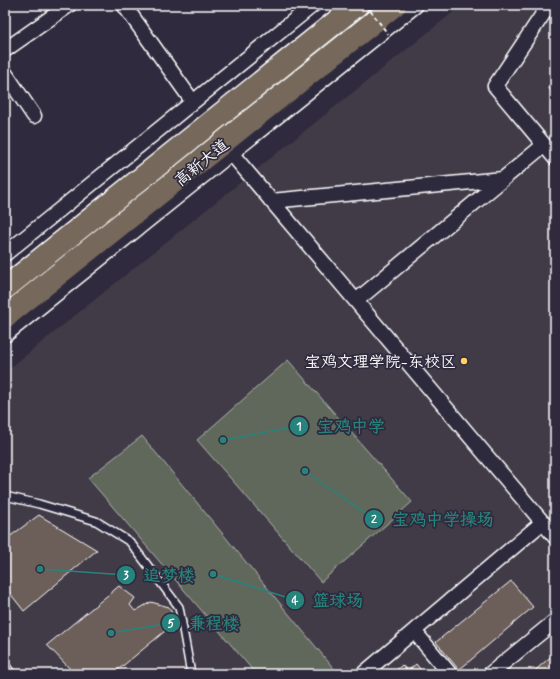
<svg xmlns="http://www.w3.org/2000/svg" width="560" height="679" font-family="Mynerve,'LXGW WenKai TC',sans-serif">
  <style>
    .built { fill: #413a46 }
    .green { fill: #61685b; stroke: #b0b4ad }
    .building { fill: #6c5e5a; stroke: #fff }
    .lines { fill: none; stroke-linecap: round; stroke-linejoin: round }
    .service-casing { stroke: #fff; stroke-width: 10 }
    .minor-casing { stroke: #fff; stroke-width: 17 }
    .trunk-casing { stroke: #fff; stroke-width: 25 }
    .service { stroke: #2f2a3d; stroke-width: 7 }
    .minor { stroke: #2f2a3d; stroke-width: 14 }
    .trunk { stroke: #76695c; stroke-width: 22 }
    .path-bridge { stroke: #fff; stroke-width: 2; stroke-dasharray: 4 3; stroke-linecap: butt }
    .poi-dot { fill: #ffd166; stroke: #2f2a3d; stroke-width: 1.5 }
    .labels { text-anchor: middle; stroke-width: 3.5; stroke-linejoin: round; paint-order: stroke }
    .street-label { font-size: 16px; fill: #fff; stroke: #2f2a3d }
    .poi-label { font-size: 16px; fill: #fff; stroke: #2f2a3d; text-anchor: end }
    .leader { fill: none; stroke: #27847c; stroke-width: 1.5 }
    .callout-dot { fill: #27847c; stroke: #2f2a3d; stroke-width: 1.5 }
    .mark-label { font-size: 12px; text-anchor: middle; font-weight: bold; fill: #fff }
    .callout-label { font-size: 17px; text-anchor: middle; font-weight: bold; fill: #27847c; stroke: #2f2a3d; stroke-width: 3.5; stroke-linejoin: round; paint-order: stroke }
  </style>
  <rect width="100%" height="100%" fill="#2f2a3d"/>
  <filter id="ink" filterUnits="userSpaceOnUse"><feTurbulence type="fractalNoise" baseFrequency=".025" numOctaves="2"/><feDisplacementMap in="SourceGraphic" scale="8" xChannelSelector="R" yChannelSelector="G"/><feConvolveMatrix kernelMatrix="1 2 1 2 8 2 1 2 1" color-interpolation-filters="sRGB"/></filter>
  <g filter="url(#ink)">
    <path class="built" d="M462,5H555V674H5V372L212,205Z"/>
    <path class="green" d="M288,360L412,502L321,582L197,440Z
      M142,436L335,670L331,674H256L88,478Z"/>
    <path class="building" d="M555,81V97L548,87Z
      M39,515L97,550L24,611L5,587V540Z
      M511,581L533,607L459,670L436,642Z
      M119,586L135,598L130,605L135,611L151,602L169,607L176,622L113,674H75L47,645Z
      M555,653V674H531Z
      M416,664L424,674H392L402,665L408,671Z"/>
    <g class="lines">
      <defs>
        <path id="service" d="M5,496L39,504L96,521L130,542L179,607L191,674
          M5,665L12,674"/>
        <path id="minor" d="M124,5L193,102
          M549,5L495,86L555,158
          M5,50L69,5
          M5,73L34,116
          M226,147L555,537
          M271,201L503,179
          M5,254L313,5
          M356,301L544,145
          M5,335L416,5
          M414,631L450,674
          M363,674L543,522
          M490,674L555,621"/>
        <path id="trunk" d="M5,288L357,5
          M5,317L395,5"/>
      </defs>
      <use href="#service" class="service-casing"/>
      <use href="#minor" class="minor-casing"/>
      <use href="#trunk" class="trunk-casing"/>
      <use href="#service" class="service"/>
      <use href="#minor" class="minor"/>
      <use href="#trunk" class="trunk"/>
      <path class="path-bridge" d="M366,5L388,34"/>
    </g>
  </g>
  <circle class="poi-dot" cx="464" cy="361" r="4"/>
  <g class="labels">
    <g class="street-label">
      <text transform="translate(201 162) rotate(-39)" y="6">高新大道</text>
    </g>
    <g class="poi-label">
      <text x="456" y="367">宝鸡文理学院-东校区</text>
    </g>
  </g>
  <path class="leader" d="M223 440L299 426M305 471L374 519M40 569L126 575M213 574L295 600M111 633L171 623"/>
  <g class="callout-dot">
    <circle cx="223" cy="440" r="4"/>
    <circle cx="305" cy="471" r="4"/>
    <circle cx="40" cy="569" r="4"/>
    <circle cx="213" cy="574" r="4"/>
    <circle cx="111" cy="633" r="4"/>
    <circle cx="299" cy="426" r="10"/>
    <circle cx="374" cy="519" r="10"/>
    <circle cx="126" cy="575" r="10"/>
    <circle cx="295" cy="600" r="10"/>
    <circle cx="171" cy="623" r="10"/>
  </g>
  <g class="mark-label">
    <text x="299" y="430">1</text>
    <text x="374" y="523">2</text>
    <text x="126" y="579">3</text>
    <text x="295" y="604">4</text>
    <text x="171" y="627">5</text>
  </g>
  <g class="callout-label">
    <text x="351" y="432">宝鸡中学</text>
    <text x="443" y="525">宝鸡中学操场</text>
    <text x="169" y="581">追梦楼</text>
    <text x="338" y="606">篮球场</text>
    <text x="214" y="629">兼程楼</text>
  </g>
  <rect width="560" height="679" fill="none" stroke="#2f2a3d" stroke-width="20"/>
  <rect x="10" y="10" width="540" height="659" fill="none" stroke="#fff" stroke-width="1.5" filter="url(#ink)"/>
</svg>
